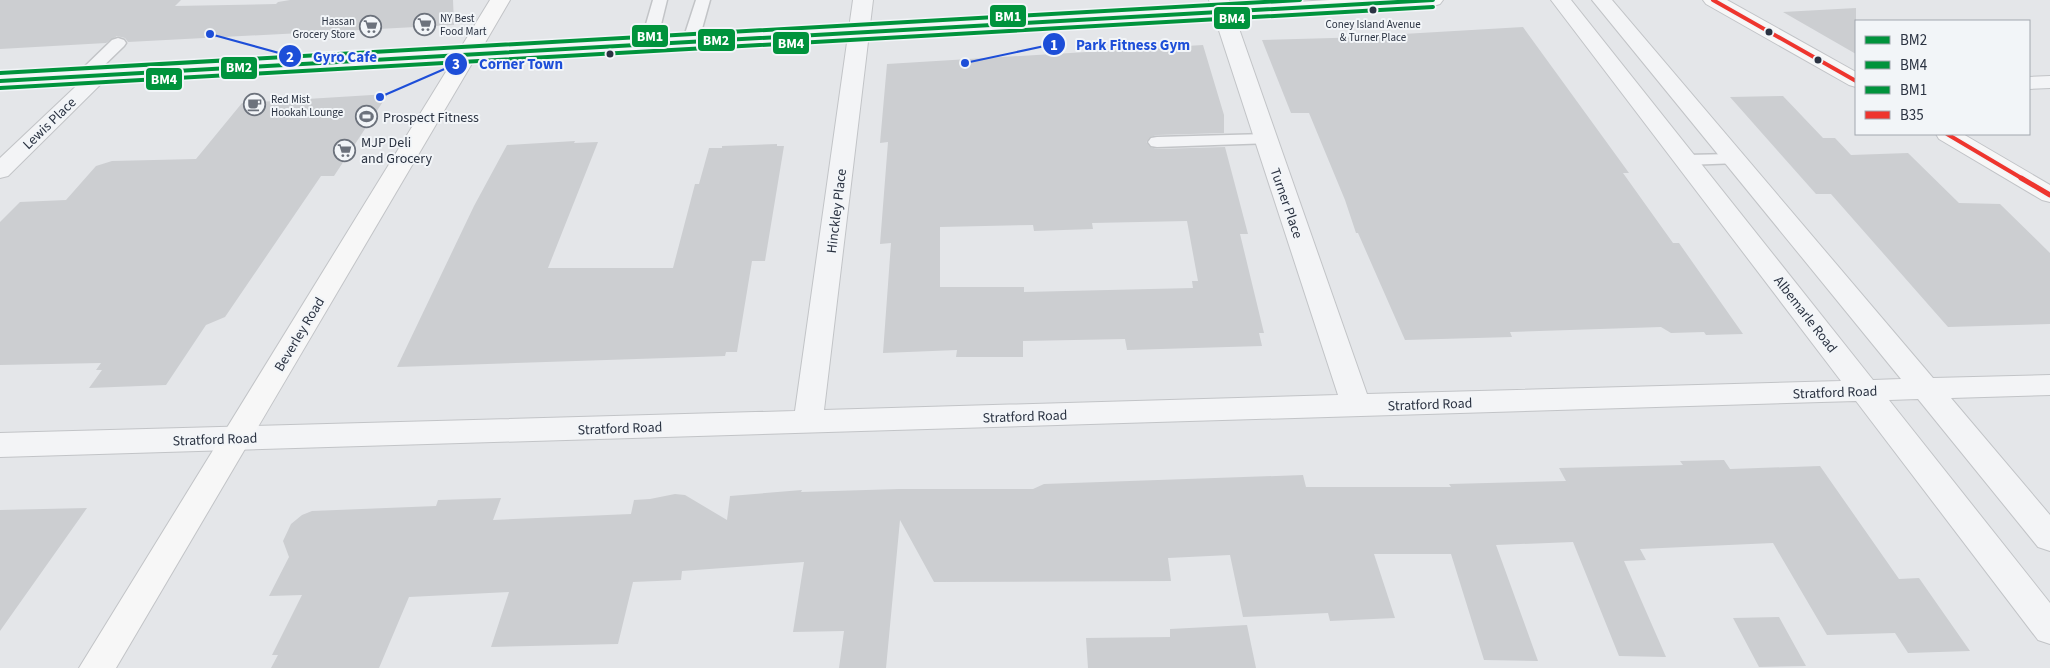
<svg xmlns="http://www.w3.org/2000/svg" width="2050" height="668" font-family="'Source Sans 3',sans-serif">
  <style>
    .building { fill: #ccced1; fill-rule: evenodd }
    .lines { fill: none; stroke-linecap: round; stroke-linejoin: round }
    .lane-casing { stroke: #c2c4c7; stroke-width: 3 }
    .street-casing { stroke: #c2c4c7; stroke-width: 2 }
    .secondary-casing { stroke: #c2c4c7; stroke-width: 2 }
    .primary-casing { stroke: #c1c3c7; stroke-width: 2 }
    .lane { fill: #f3f4f6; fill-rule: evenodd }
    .street { fill: #f3f4f6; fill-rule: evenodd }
    .secondary { fill: #f7f7f7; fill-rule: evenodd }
    .primary { fill: #f7f7f7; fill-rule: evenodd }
    .bus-1-casing { stroke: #f2f5f8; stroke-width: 7 }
    .bus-2-casing { stroke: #f2f5f8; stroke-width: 7 }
    .bus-3-casing { stroke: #f2f5f8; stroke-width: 7 }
    .bus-4-far1-casing { stroke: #f2f5f8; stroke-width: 7 }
    .bus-4-casing { stroke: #f2f5f8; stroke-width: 9 }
    .bus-1 { stroke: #00933c; stroke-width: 4 }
    .bus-2 { stroke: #00933c; stroke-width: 4 }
    .bus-3 { stroke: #00933c; stroke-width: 4 }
    .bus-4-far1 { stroke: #ee352e; stroke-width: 4 }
    .bus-4 { stroke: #ee352e; stroke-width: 5 }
    .bus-dot { fill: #2b3342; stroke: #f2f5f8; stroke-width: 2 }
    .labels { text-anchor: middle; stroke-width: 4; stroke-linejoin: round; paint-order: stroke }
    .far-poi-label { font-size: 11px; fill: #2b3342; stroke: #f2f5f8; text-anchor: start }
    .far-bus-label { font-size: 11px; fill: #2b3342; stroke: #f2f5f8 }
    .poi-label { font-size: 14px; fill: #2b3342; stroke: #f2f5f8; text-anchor: start }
    .street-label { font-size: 14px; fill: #2b3342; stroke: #f2f5f8 }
    .leader { fill: none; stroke: #1d4ed8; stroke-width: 2 }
    .callout-dot { fill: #1d4ed8; stroke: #f2f5f8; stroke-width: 2 }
    .mark-label { font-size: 15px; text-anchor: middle; font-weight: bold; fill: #fff }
    .callout-label { font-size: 15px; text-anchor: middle; font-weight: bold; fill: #1d4ed8; stroke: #f2f5f8; stroke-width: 4; stroke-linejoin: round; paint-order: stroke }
    .line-badge { stroke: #f2f5f8; stroke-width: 2 }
    .badge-label { font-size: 14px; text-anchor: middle; font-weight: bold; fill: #fff }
  </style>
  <rect width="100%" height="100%" fill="#e4e6e9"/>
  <path class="building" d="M0,0H181L175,6L276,4L278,2L290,0H453L454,25L128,42L125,38L117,36L106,43L0,49Z
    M1856,8V54L1783,12Z
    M1523,27L1629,173H1623L1673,243H1679L1743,334L1706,335L1704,332L1671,333L1661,327L1510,332L1512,337L1405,340L1358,233H1356L1345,200L1309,113H1291L1262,40L1404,36L1403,34Z
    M1203,45L1224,115V133L1157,135L1150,137L1146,142L1150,147L1157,149L1225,147L1248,234H1240L1264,333H1259L1262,346L1127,350L1125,339L1023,341V357H956L957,350L883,353L891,243L880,244L888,142L880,143L887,64ZM1187,221L1198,281H1192L1193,288L1024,292V287H940V227L1033,225L1034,231L1093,229L1092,223Z
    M388,94L334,176H321L225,317L206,325L166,385L89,388L102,370H96L101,363L0,365V222L20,202L66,200L96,166L112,161L196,159L242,103Z
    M1783,96L1823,138H1835L1851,155L1908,153L1959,203L2000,204L2050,253V324L1948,327L1831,194H1816L1730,97Z
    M575,141L574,143L598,142L548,268H673L695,184H699L709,148H722V146L777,144V146H784L765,261H752L737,352H726L725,356L697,357L397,367L474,206L507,145Z
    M1724,460L1730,469L1820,466L1899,579L1919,578L1970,651L1908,653L1895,633L1827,635L1773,543L1640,549L1646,560L1624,561L1666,657L1619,656L1573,542L1496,545L1538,661L1484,660L1451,554H1374L1395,618L1330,621L1328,613L1243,617L1230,555L1168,558L1171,581L934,582L900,520L886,668H839L844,631L793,632L804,562L682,571L681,580L633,582L618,644L491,647L509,592L409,597L379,668H271L278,655H272L302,595L269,596L289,557L283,541L291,524L302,515L312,511L436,506L438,500L501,498L493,520L631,514L634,500L650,499L675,494L685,495L727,520L730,496L802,490L801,492L899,489H1033L1044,484L1303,475L1306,487H1451L1449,484L1566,481L1559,468L1683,465L1680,461Z
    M87,508L0,631V510Z
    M1779,617L1806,666L1759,667L1733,618Z
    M1247,625L1256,668H1088L1086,638L1170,637V629Z"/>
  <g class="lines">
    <defs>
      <path id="lane" d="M653,0H667L656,45L648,50L640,45Z
        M696,0H710L698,43L690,48L682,43Z
        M118,38L124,40L126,43L124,46L90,79H78L76,76L78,73L112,40Z
        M1266,134L1272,135L1275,139L1272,143L1157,147L1151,146L1148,142L1151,138L1157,137Z
        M1733,154L1739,155L1742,159L1739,163L1686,165L1680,164L1677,160L1680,156L1686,155Z"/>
      <path id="street" d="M853,0H873L824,410L1338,395L1209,0H1229L1367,394L1841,381L1551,0H1571L1873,380L1901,379L1592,0H1612L1933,378L2050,375V395L1951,398L2050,515V551L2038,547L1918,399L1889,400L2050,603V644L2038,640L1856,401L0,457V433L795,411Z
        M98,70L105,72L109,76L105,80L8,176L0,178V158L91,72Z
        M2050,76V88L2029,89V77Z"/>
      <path id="secondary" d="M490,0H510L482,48L1330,0H1443L1440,4L1433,6L474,60L116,668H79L452,62L0,87V75L460,49Z"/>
      <path id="primary" d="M1703,0H1727L1856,72V87L1849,85L1706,4Z
        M1936,134H1963L2050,185V202L2042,200L1939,139Z"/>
    </defs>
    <use href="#lane" class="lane-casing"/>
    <use href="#street" class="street-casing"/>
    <use href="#secondary" class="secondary-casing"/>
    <use href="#primary" class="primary-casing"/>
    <use href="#lane" class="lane"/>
    <use href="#street" class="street"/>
    <use href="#secondary" class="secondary"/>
    <use href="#primary" class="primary"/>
    <defs>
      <path id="bus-1" d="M0,81L1433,0"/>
      <path id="bus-2" d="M0,88L1433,7"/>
      <path id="bus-3" d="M0,73L1300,0"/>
      <path id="bus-4-far1" d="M1713,0L1856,81
        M1947,134L2023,179"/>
      <path id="bus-4" d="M2021,178L2050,195"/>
    </defs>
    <use href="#bus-1" class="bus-1-casing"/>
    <use href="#bus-2" class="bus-2-casing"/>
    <use href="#bus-3" class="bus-3-casing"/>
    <use href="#bus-4-far1" class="bus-4-far1-casing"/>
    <use href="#bus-4" class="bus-4-casing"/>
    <use href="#bus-1" class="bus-1"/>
    <use href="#bus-2" class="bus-2"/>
    <use href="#bus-3" class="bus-3"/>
    <use href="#bus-4-far1" class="bus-4-far1"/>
    <use href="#bus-4" class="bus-4"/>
  </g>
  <defs>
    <symbol id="supermarket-ring" viewBox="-11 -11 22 22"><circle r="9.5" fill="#f2f5f8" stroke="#6c727c" stroke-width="1.5"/><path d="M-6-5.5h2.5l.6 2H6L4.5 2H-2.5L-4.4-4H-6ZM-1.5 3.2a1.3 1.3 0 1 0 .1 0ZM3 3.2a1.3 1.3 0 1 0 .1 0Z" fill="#6c727c"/></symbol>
    <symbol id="cafe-ring" viewBox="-11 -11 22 22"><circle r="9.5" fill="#f2f5f8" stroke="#6c727c" stroke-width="1.5"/><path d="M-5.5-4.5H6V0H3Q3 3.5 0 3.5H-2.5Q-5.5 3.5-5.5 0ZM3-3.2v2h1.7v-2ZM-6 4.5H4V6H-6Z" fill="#6c727c"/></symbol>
    <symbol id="stadium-ring" viewBox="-11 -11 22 22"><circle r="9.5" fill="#f2f5f8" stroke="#6c727c" stroke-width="1.5"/><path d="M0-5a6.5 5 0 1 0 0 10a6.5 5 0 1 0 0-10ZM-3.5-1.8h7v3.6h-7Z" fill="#6c727c"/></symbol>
  </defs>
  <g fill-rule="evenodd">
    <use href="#supermarket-ring" x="412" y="12" width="25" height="25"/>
    <use href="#supermarket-ring" x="358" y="14" width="25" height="25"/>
    <use href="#cafe-ring" x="242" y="92" width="25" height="25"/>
    <use href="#stadium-ring" x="354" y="104" width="25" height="25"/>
    <use href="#supermarket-ring" x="332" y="138" width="25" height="25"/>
  </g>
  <g class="bus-dot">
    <circle cx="1373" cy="10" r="4.5"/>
    <circle cx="1769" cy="32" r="4.5"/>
    <circle cx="610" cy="54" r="4.5"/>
    <circle cx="1818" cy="60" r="4.5"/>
  </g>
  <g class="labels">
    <g class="far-poi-label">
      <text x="440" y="22">NY Best<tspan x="440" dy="13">Food Mart</tspan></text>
      <text x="355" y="25" text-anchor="end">Hassan<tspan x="355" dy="13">Grocery Store</tspan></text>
      <text x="271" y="103">Red Mist<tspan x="271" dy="13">Hookah Lounge</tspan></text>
    </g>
    <g class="far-bus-label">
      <text x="1373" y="28">Coney Island Avenue<tspan x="1373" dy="13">&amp; Turner Place</tspan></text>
    </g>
    <g class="poi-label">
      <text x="383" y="122">Prospect Fitness</text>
      <text x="361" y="147">MJP Deli<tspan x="361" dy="16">and Grocery</tspan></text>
    </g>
    <g class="street-label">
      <text transform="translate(49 123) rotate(-44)" y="5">Lewis Place</text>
      <text transform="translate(1287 203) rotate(71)" y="5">Turner Place</text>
      <text transform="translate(836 211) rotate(-83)" y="5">Hinckley Place</text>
      <text transform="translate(1806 314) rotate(52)" y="5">Albemarle Road</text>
      <text transform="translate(299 334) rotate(-59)" y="5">Beverley Road</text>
      <text transform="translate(1835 392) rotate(-2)" y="5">Stratford Road</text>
      <text transform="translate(1430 404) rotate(-2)" y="5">Stratford Road</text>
      <text transform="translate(1025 416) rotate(-2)" y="5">Stratford Road</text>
      <text transform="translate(620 428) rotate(-2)" y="5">Stratford Road</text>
      <text transform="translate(215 439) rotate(-2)" y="5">Stratford Road</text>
    </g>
  </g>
  <path class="leader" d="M965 63L1054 44M210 34L290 56M380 97L456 64"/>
  <g class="callout-dot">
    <circle cx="965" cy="63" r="5"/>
    <circle cx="210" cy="34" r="5"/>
    <circle cx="380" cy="97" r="5"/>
    <circle cx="1054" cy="44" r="12"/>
    <circle cx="290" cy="56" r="12"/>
    <circle cx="456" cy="64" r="12"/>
  </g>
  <g class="mark-label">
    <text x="1054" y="50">1</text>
    <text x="290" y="62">2</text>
    <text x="456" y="69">3</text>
  </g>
  <g class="callout-label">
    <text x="1133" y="50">Park Fitness Gym</text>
    <text x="345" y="62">Gyro Cafe</text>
    <text x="521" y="69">Corner Town</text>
  </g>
  <g class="line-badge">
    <rect x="989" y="4" width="38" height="24" rx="5" fill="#00933c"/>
    <rect x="1213" y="6" width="38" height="24" rx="5" fill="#00933c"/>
    <rect x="631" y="24" width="38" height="24" rx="5" fill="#00933c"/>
    <rect x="697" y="28" width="39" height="24" rx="5" fill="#00933c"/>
    <rect x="772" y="31" width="38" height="24" rx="5" fill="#00933c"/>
    <rect x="220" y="56" width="38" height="24" rx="5" fill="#00933c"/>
    <rect x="145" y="67" width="38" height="24" rx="5" fill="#00933c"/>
  </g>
  <g class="badge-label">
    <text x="1008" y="21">BM1</text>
    <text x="1232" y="23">BM4</text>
    <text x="650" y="41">BM1</text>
    <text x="716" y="45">BM2</text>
    <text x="791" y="48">BM4</text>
    <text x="239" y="72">BM2</text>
    <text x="164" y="84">BM4</text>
  </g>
  <rect x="1855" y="20" width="175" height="115" fill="#f2f5f8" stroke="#a2a7af"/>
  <rect x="1865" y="36" width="25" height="8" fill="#00933c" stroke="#a2a7af"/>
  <text x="1900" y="45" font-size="15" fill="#2b3342">BM2</text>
  <rect x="1865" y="61" width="25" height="8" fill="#00933c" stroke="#a2a7af"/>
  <text x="1900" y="70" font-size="15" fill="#2b3342">BM4</text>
  <rect x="1865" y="86" width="25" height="8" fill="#00933c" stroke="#a2a7af"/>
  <text x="1900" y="95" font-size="15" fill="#2b3342">BM1</text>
  <rect x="1865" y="111" width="25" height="8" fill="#ee352e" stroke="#a2a7af"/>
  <text x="1900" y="120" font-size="15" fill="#2b3342">B35</text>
</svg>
